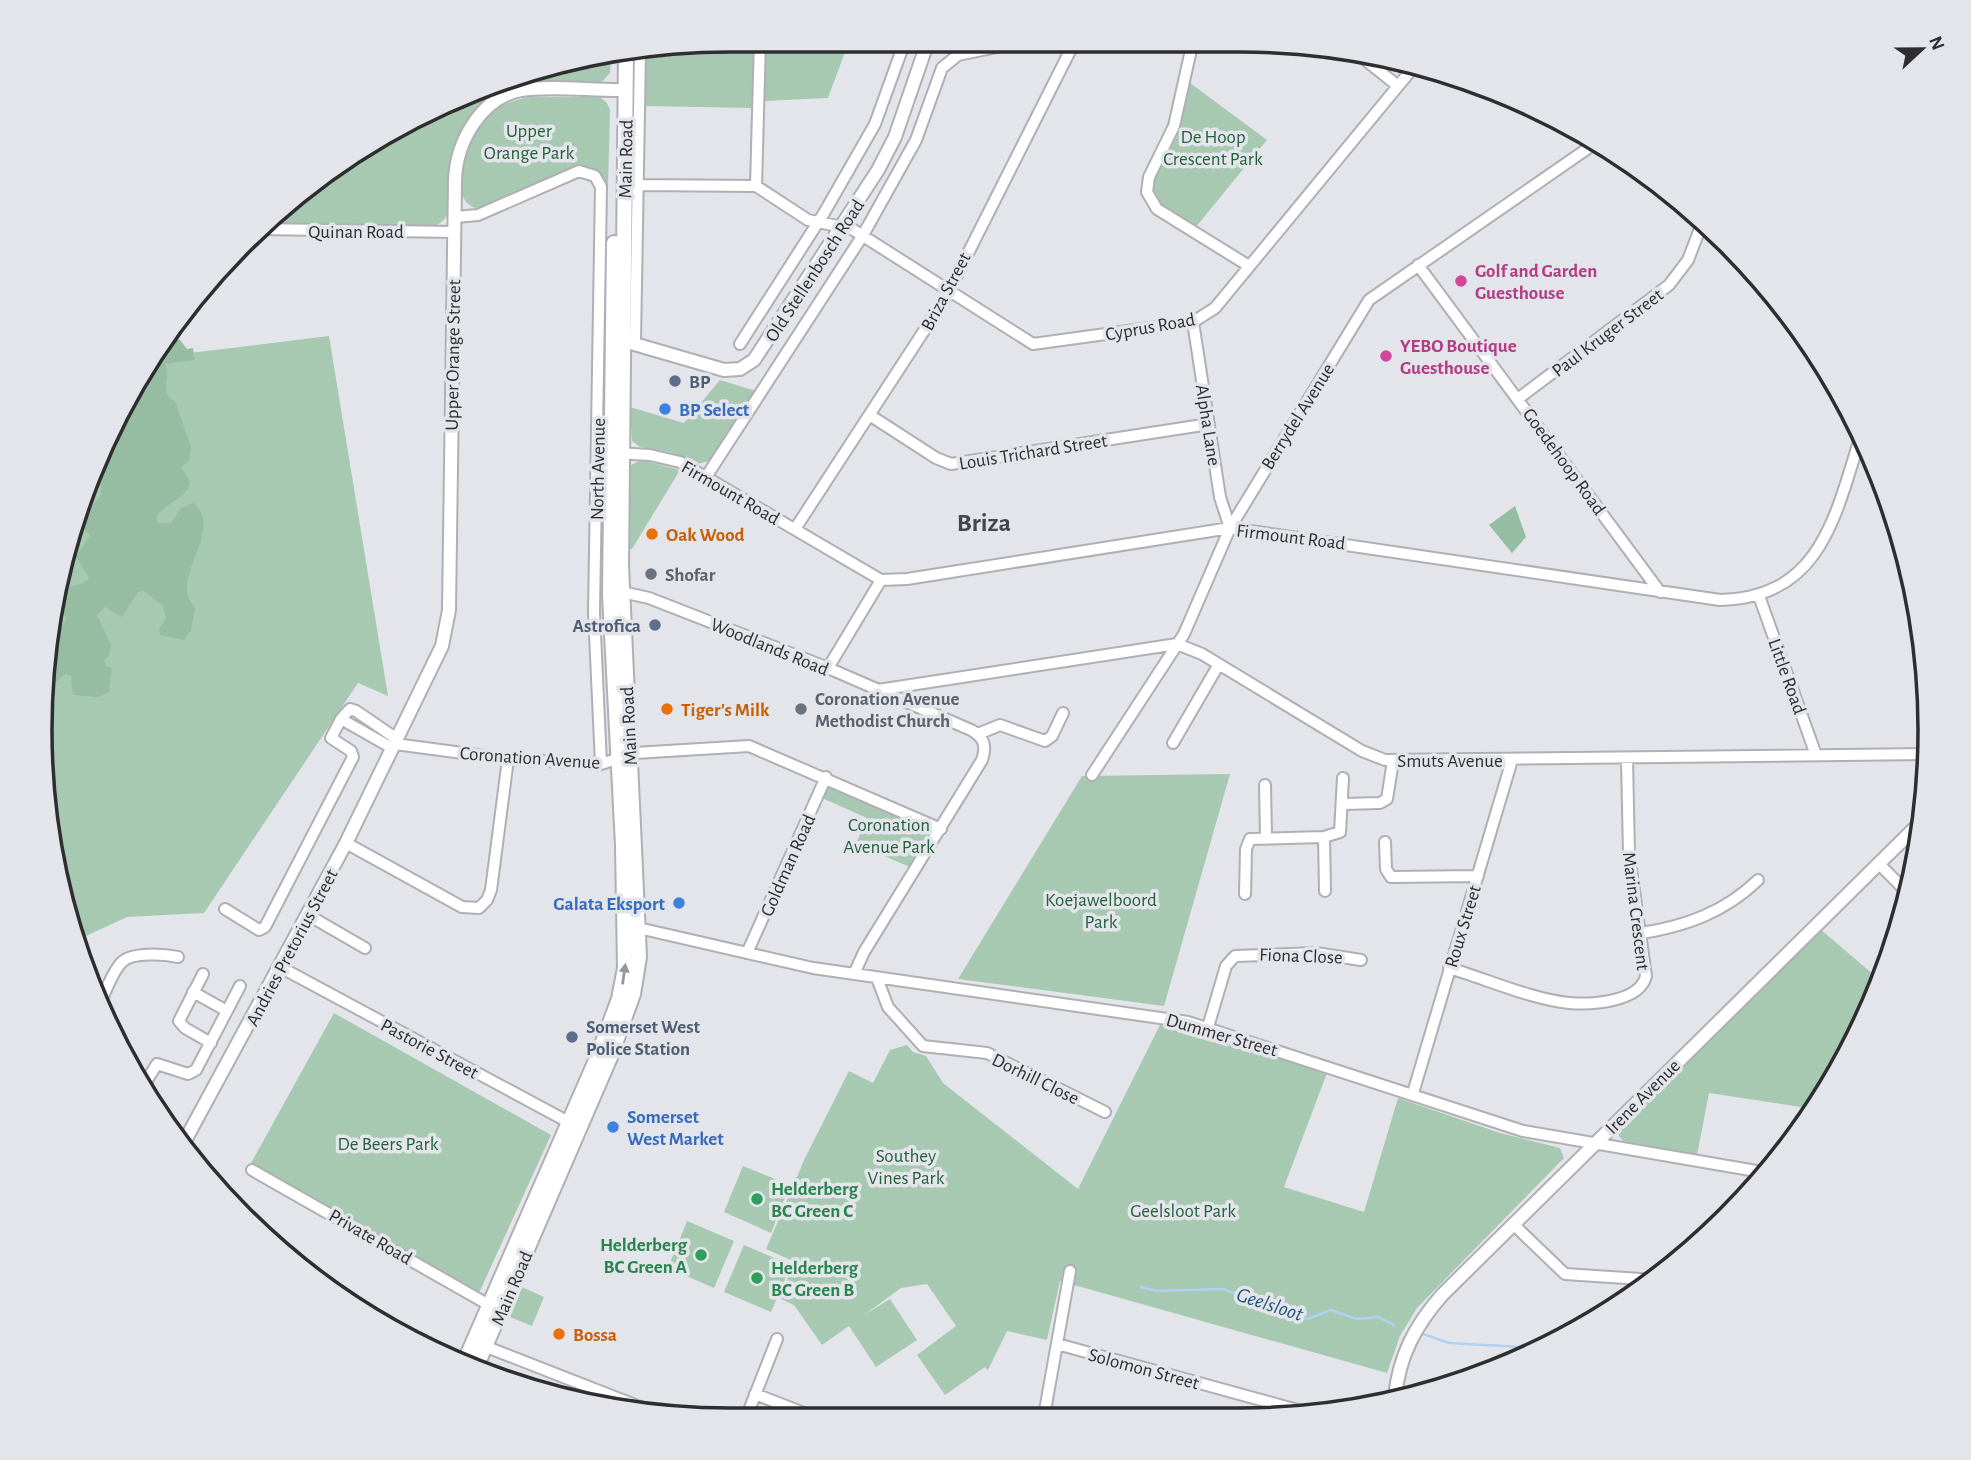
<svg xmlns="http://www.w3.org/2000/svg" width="1971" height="1460" font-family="'Alegreya Sans',sans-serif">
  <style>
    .green { fill: #a7c9b1 }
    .forest { fill: #96bda2 }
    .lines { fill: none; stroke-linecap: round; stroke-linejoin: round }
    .stream { stroke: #aed2f1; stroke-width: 2.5 }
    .minor-casing { stroke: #afafb5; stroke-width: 14 }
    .tertiary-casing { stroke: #afafb5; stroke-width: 16 }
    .secondary-casing { stroke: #afafb5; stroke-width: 18 }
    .minor { stroke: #fff; stroke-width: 10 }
    .tertiary { stroke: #fff; stroke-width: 12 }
    .secondary { stroke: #fff; stroke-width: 14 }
    .oneway { fill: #969698 }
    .hotel-dot { fill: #d1479c; stroke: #e4e5eb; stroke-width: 2.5 }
    .service-dot { fill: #5c6f8a; stroke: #e4e5eb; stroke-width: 2.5 }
    .shop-dot { fill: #3f7fe0; stroke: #e4e5eb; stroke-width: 2.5 }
    .food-dot { fill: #e8710a; stroke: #e4e5eb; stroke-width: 2.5 }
    .worship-dot { fill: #6b7280; stroke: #e4e5eb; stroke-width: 2.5 }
    .leisure-dot { fill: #2e9e5b; stroke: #e4e5eb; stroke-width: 2.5 }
    .labels { text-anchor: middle; stroke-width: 7; stroke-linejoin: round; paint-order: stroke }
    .park-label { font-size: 19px; fill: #23613c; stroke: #e4e5eb }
    .street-label { font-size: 19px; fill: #2e2e30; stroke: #e4e5eb }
    .hotel-label { font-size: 19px; font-weight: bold; fill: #b23c85; stroke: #e4e5eb; text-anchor: start }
    .service-label { font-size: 19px; font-weight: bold; fill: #4e5e75; stroke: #e4e5eb; text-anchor: start }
    .shop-label { font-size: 19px; font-weight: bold; fill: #366cbe; stroke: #e4e5eb; text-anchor: start }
    .food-label { font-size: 19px; font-weight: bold; fill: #c56008; stroke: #e4e5eb; text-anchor: start }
    .worship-label { font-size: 19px; font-weight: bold; fill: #5b616d; stroke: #e4e5eb; text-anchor: start }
    .leisure-label { font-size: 19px; font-weight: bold; fill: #27864d; stroke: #e4e5eb; text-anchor: start }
    .water-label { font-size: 21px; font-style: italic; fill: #1f557e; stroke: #e4e5eb }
    .district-label { font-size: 26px; font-weight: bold; fill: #45464b; stroke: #e4e5eb }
    .rim { fill: none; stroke: #2e2e30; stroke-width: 3.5 }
  </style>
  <rect width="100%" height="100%" fill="#e4e5eb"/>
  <path class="green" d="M766,40L899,41L895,52L849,41L828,98L764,101Z
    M720,42H753V108L644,106L645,52Z
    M611,56L610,73L600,84L532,83L524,75L551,64Z
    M510,81L507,87C480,109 455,124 450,162C447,183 459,218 434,226L264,223L385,133Z
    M1190,83L1267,140L1195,228C1176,216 1157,209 1151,186L1177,136Z
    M530,97H600L607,103L610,110L608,187L595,170L581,166L480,209C443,204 467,139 483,121C495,107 512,100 530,97Z
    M329,336L388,696L358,683L204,913L127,917L75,941L42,776L53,596L112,425L157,357Z
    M720,380L756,391L710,461L697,464L670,452L640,447L632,441L630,407L684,423Z
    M641,460L680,470L632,549H629V466Z
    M1230,774L1164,1006L958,979L1082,776Z
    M833,787L925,829L928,838L910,867L856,844L867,818L822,798L827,790Z
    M1820,929L1881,981L1838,1075L1814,1109L1709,1093L1697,1155L1623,1141L1619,1136V1128Z
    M334,1013L551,1135L479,1293L250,1165Z
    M1160,1025L1239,1044L1327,1073L1284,1187L1364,1212L1398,1098L1500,1133L1560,1148L1564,1158L1417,1308L1400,1336L1387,1373L1060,1281L1047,1340L1007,1331L988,1370L985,1367L945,1395L917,1355L956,1326L927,1284L901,1288L864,1315L890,1299L917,1340L876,1367L849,1326L822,1345L794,1305L779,1298L795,1262L766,1249L805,1158L849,1071L873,1083L890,1050L907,1045L913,1052L926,1056L943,1083L1078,1189Z
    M743,1166L790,1185L771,1233L724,1212Z
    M687,1221L734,1241L714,1288L668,1268Z
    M744,1245L791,1265L771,1312L724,1292Z
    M522,1287L544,1297L532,1326L510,1317Z"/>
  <path class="forest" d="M171,336L180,340L187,349L193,348L195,360L165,364C171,376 162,386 169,398L175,401L191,447L189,460L181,468C206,493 166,500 156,517L158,523H171L181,508L193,503C227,529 166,581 195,607L191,630L184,640L160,635L159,629L166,618L163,606L144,591L138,592L122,617L105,607L97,615L111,645L109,656L104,660L106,666L112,668L109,692L98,697L73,695L71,676L65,674L47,690L51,632L60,630L66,620L57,596C65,584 81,588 89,578L76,557L90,535L78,523L83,508L93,505L101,495L100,476L109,460V454L103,450L112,425Z
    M1515,506L1526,537L1512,553L1489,525Z"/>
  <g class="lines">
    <path class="stream" d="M497,86L501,88
      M1141,1287L1157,1291L1223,1289L1307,1319L1331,1310L1357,1319L1378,1317L1394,1325
      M1423,1334L1449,1343L1538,1348"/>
    <defs>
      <path id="minor" d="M1193,41L1174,126L1149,177L1147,192L1157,209L1249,266
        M1358,54L1398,86
        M637,185L756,186L808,220L852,229L1033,344L1193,322L1215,308L1417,63
        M756,186L760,40
        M455,217L478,215L579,171L595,176L601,187L594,612L601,764
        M258,229L454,232
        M1418,265L1660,592
        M1193,322L1220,497L1230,528
        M635,342L640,52
        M740,344L824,213L875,124L905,41
        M1519,398L1669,285L1688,260L1703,221
        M871,416L936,458L951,464L1209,424
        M615,453L650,455L680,462L881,580L907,579L1230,528L1720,600C1823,598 1836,512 1862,432
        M706,477L863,235L916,140L942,68L958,55L1026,41
        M795,529L946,297L1075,41
        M622,592L649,598L828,668L971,730C984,737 987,746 982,760L864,952L854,974
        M1759,596L1816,755
        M828,668L881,580
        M878,690L1177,644L1202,654L1362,751L1385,760L1927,754
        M341,719L392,748
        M978,734L1000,725L1045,741L1052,736L1063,713
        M1173,743L1219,664
        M395,744L508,759L601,764L635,753L749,746L941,829
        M1092,775L1184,634L1230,528L1369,300L1597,142
        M1265,785L1266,837
        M1343,804L1380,803L1387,799L1393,761
        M1324,837L1325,891
        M1385,842L1386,869L1391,877L1478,876
        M346,843L462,907L479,908L487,900L491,890L508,759
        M1878,863L1908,893
        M1245,894L1246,849L1250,839L1324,837L1340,832L1343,778
        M225,909L259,930L265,927L353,757L351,751L331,738L341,719L350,709L356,711L397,739
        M308,915L365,948
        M631,929L647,930L813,968L1188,1022L1523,1131L1768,1173
        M1642,933C1686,926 1725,912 1758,880
        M747,953L826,777
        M280,967L574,1125
        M1449,968C1486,979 1531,999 1569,1003C1591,1005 1640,1002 1646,976L1629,855L1627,759
        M203,974L179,1021L185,1028L211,1043
        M877,978L888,1007L923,1046L987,1053L1105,1112
        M193,992L227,1011
        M100,1003C106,991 112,972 122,962C132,952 164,954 178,957
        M1208,1027L1226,966L1235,956L1316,953L1361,960
        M142,1088L157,1064L188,1074L196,1070L240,986
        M1413,1093L1512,760
        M170,1130L186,1140
        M252,1170L489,1305
        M1513,1224L1565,1274L1656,1280
        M479,1344L658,1414
        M1057,1344L1312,1414
        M755,1394L814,1417
        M1044,1416L1070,1271
        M746,1418L777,1339"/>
      <path id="tertiary" d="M617,339L724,370L740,369L754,360L878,170L895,137L928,41
        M181,1148L346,843L442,646L449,610L455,181C456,143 480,98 521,90C552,85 593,91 626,90
        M1395,1397C1399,1356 1415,1326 1442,1295L1925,818"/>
      <path id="secondary" d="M465,1361L597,1058L619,999L625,968L623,845L610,595L614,243
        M477,1365L611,1055L633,994L639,957L621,565L626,54"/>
    </defs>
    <use href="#minor" class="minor-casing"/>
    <use href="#tertiary" class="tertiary-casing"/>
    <use href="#secondary" class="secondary-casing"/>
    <use href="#minor" class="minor"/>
    <use href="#tertiary" class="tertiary"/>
    <use href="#secondary" class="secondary"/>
  </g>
  <defs><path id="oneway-solid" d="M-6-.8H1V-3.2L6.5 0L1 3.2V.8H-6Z" transform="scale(1.75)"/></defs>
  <use class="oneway" href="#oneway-solid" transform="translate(624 974) rotate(-82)"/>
  <g class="hotel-dot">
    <circle cx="1461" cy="281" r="7"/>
    <circle cx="1386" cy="356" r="7"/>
  </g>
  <g class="service-dot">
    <circle cx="675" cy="381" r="7"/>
    <circle cx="655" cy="625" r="7"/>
    <circle cx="572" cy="1037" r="7"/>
  </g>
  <g class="shop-dot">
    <circle cx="665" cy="409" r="7"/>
    <circle cx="679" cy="903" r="7"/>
    <circle cx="613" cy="1127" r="7"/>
  </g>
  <g class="food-dot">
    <circle cx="652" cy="534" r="7"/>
    <circle cx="667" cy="709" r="7"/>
    <circle cx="559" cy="1334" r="7"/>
  </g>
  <g class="worship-dot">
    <circle cx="651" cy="574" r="7"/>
    <circle cx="801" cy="709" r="7"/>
  </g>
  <g class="leisure-dot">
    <circle cx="757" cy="1199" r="7"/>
    <circle cx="701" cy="1255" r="7"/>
    <circle cx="757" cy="1278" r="7"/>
  </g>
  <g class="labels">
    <g class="park-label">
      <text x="529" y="137">Upper<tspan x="529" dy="22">Orange Park</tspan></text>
      <text x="1213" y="143">De Hoop<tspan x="1213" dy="22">Crescent Park</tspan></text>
      <text x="889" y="831">Coronation<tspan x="889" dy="22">Avenue Park</tspan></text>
      <text x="1101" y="906">Koejawelboord<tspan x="1101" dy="22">Park</tspan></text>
      <text x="388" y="1150">De Beers Park</text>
      <text x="906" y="1162">Southey<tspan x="906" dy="22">Vines Park</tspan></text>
      <text x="1183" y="1217">Geelsloot Park</text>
    </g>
    <g class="street-label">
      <text transform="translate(625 159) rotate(-89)" y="7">Main Road</text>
      <text x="356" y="238">Quinan Road</text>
      <text transform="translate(814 270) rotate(-57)" y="7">Old Stellenbosch Road</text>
      <text transform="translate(945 291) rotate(-62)" y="7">Briza Street</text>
      <text transform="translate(1150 326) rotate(-10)" y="7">Cyprus Road</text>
      <text transform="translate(1607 332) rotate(-37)" y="7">Paul Kruger Street</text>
      <text transform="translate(452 355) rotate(-89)" y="7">Upper Orange Street</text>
      <text transform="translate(1297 416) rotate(-58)" y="7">Berrydel Avenue</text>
      <text transform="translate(1209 425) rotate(81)" y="7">Alpha Lane</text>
      <text transform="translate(1033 451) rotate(-9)" y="7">Louis Trichard Street</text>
      <text transform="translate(1565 461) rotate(54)" y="7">Goedehoop Road</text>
      <text transform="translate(597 469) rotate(-89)" y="7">North Avenue</text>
      <text transform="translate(731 492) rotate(30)" y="7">Firmount Road</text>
      <text transform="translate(1291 536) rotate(7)" y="7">Firmount Road</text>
      <text transform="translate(770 646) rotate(22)" y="7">Woodlands Road</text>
      <text transform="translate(1788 676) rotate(70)" y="7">Little Road</text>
      <text transform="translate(628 726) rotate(-93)" y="7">Main Road</text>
      <text transform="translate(530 757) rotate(4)" y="7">Coronation Avenue</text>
      <text x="1450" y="767">Smuts Avenue</text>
      <text transform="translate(787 865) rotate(-66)" y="7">Goldman Road</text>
      <text transform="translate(1637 911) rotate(83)" y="7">Marina Crescent</text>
      <text transform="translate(1462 926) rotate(-73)" y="7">Roux Street</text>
      <text transform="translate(291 947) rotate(-62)" y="7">Andries Pretorius Street</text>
      <text transform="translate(1301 955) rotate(2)" y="7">Fiona Close</text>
      <text transform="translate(1222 1034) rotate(16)" y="7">Dummer Street</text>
      <text transform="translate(430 1048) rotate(28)" y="7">Pastorie Street</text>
      <text transform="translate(1036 1078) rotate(26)" y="7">Dorhill Close</text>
      <text transform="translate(1642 1096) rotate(-45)" y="7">Irene Avenue</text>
      <text transform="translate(371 1236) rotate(30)" y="7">Private Road</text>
      <text transform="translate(511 1288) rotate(-67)" y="7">Main Road</text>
      <text transform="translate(1144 1368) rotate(15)" y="7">Solomon Street</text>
    </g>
    <g class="hotel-label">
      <text x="1475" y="277">Golf and Garden<tspan x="1475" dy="22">Guesthouse</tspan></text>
      <text x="1400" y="352">YEBO Boutique<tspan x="1400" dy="22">Guesthouse</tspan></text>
    </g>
    <g class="service-label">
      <text x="689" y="388">BP</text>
      <text x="641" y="632" text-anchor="end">Astrofica</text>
      <text x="586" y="1033">Somerset West<tspan x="586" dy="22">Police Station</tspan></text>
    </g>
    <g class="shop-label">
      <text x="679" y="416">BP Select</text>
      <text x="665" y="910" text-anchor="end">Galata Eksport</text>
      <text x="627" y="1123">Somerset<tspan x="627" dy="22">West Market</tspan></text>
    </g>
    <g class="food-label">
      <text x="666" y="541">Oak Wood</text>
      <text x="681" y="716">Tiger's Milk</text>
      <text x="573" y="1341">Bossa</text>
    </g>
    <g class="worship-label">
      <text x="665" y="581">Shofar</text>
      <text x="815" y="705">Coronation Avenue<tspan x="815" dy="22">Methodist Church</tspan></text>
    </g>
    <g class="leisure-label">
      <text x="771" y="1195">Helderberg<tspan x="771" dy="22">BC Green C</tspan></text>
      <text x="687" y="1251" text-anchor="end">Helderberg<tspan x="687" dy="22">BC Green A</tspan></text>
      <text x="771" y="1274">Helderberg<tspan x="771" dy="22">BC Green B</tspan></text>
    </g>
    <g class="water-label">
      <text transform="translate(1270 1304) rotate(18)" y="7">Geelsloot</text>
    </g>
    <g class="district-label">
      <text x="984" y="531">Briza</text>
    </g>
  </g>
  <path d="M0 0H1971V1460H0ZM730 52H1240A678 678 0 0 1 1918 730V730A678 678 0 0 1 1240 1408H730A678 678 0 0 1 52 730V730A678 678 0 0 1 730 52Z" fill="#e4e5eb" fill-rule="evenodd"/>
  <path class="rim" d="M730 52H1240A678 678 0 0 1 1918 730V730A678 678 0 0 1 1240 1408H730A678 678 0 0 1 52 730V730A678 678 0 0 1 730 52Z"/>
  <g transform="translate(1922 49) rotate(68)" stroke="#e4e5eb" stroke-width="5" paint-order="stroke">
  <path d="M0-5L12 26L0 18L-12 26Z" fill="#2e2e30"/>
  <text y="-10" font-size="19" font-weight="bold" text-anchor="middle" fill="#2e2e30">N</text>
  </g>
</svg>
